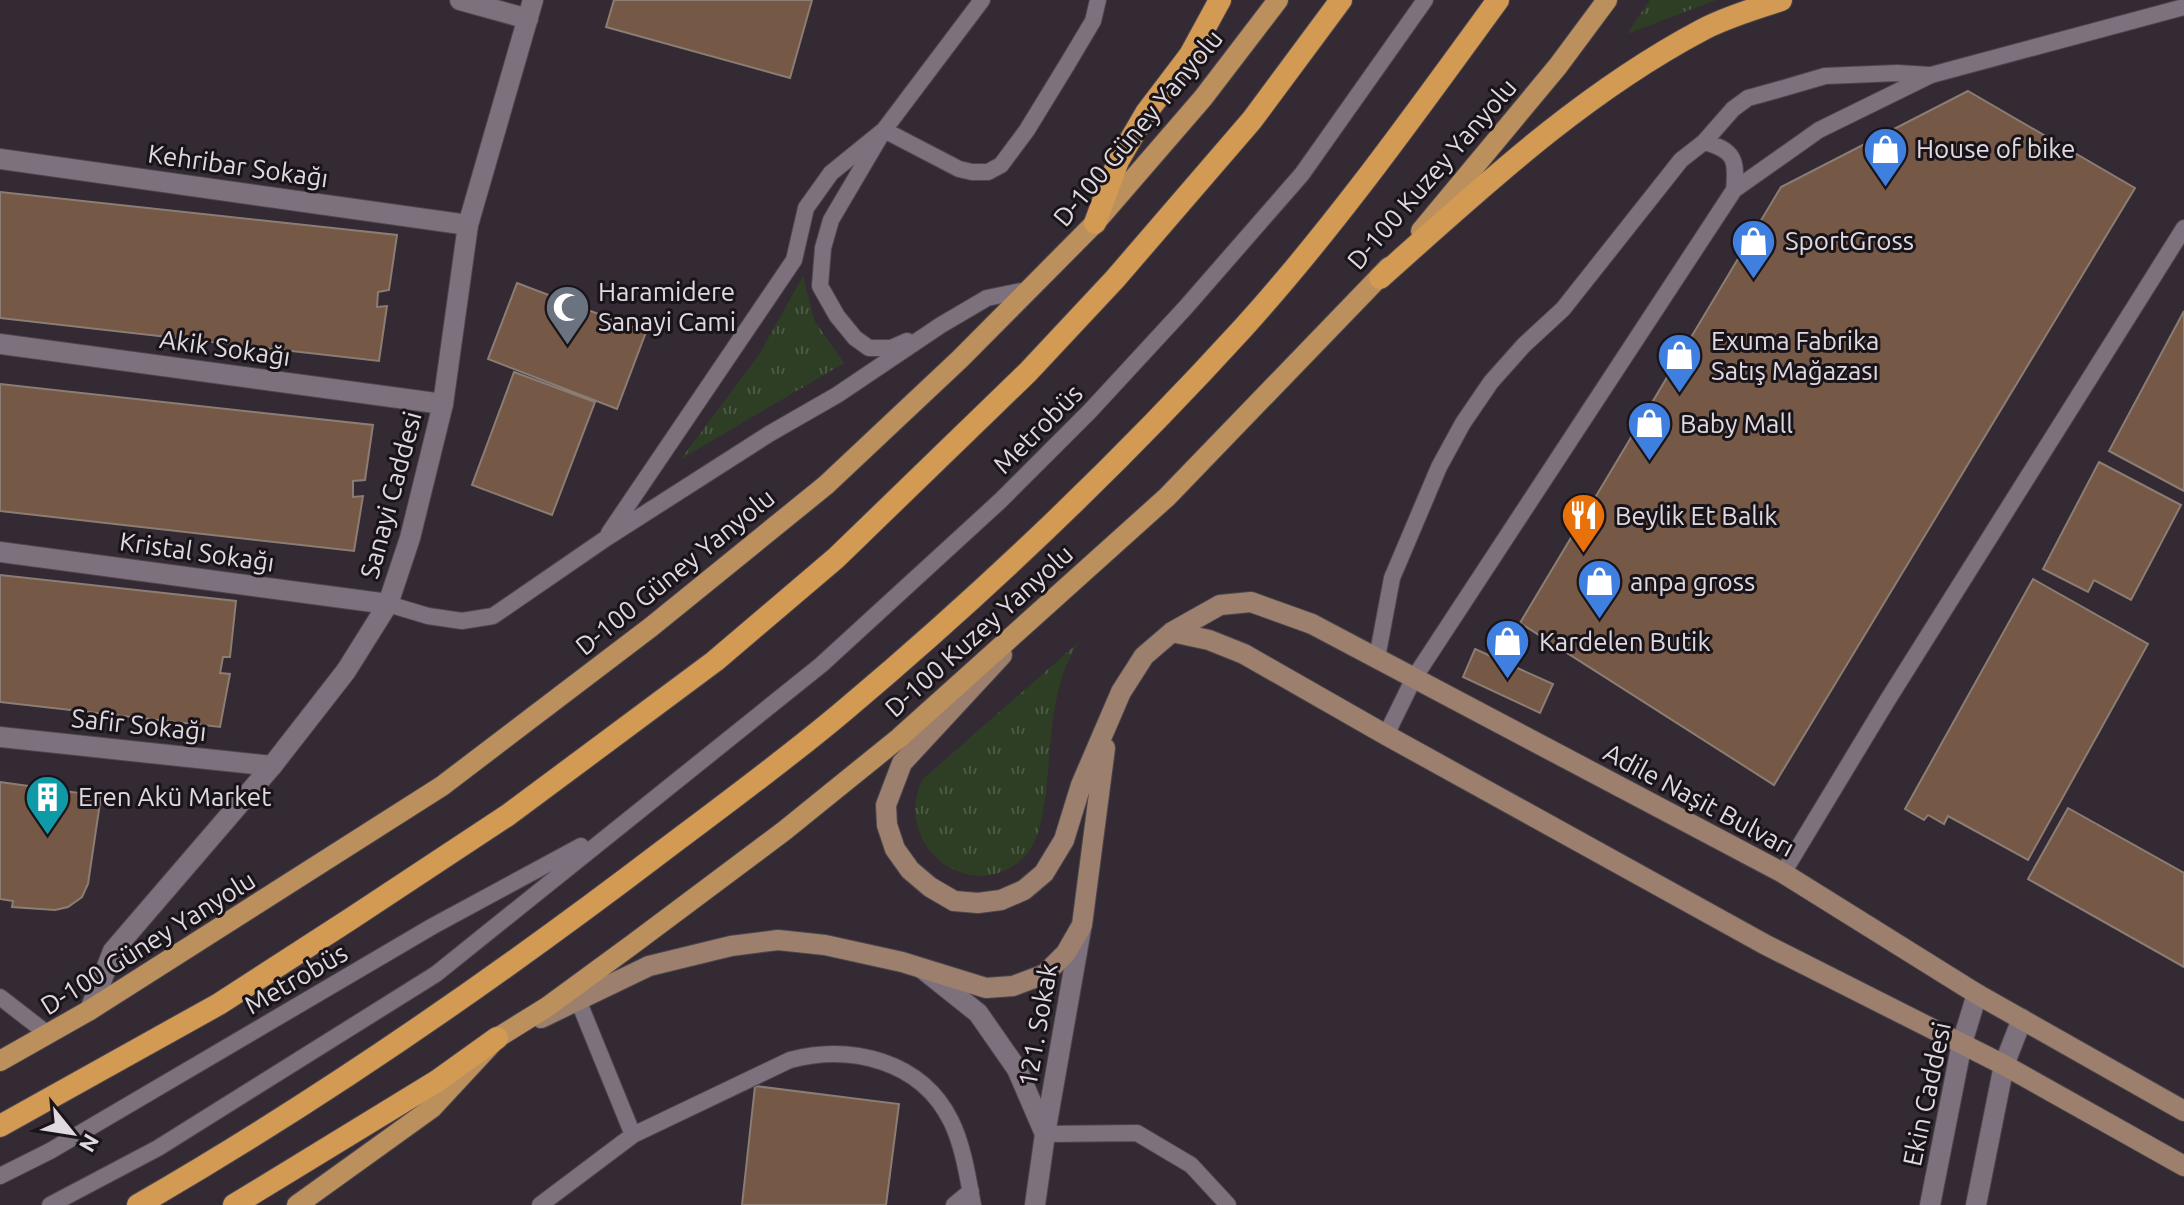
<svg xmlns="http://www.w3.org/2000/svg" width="2184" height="1205" font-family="Ubuntu,sans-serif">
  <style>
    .grass { fill: url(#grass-tufts) }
    .building { fill: #755845; stroke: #8b7d74; stroke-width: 2 }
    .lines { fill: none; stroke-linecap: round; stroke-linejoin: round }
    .service-casing { stroke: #4e464e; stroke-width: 18 }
    .minor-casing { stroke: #4e464e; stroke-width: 22 }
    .tertiary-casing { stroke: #4e464e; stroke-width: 22 }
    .secondary-casing { stroke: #4e464e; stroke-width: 22 }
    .primary-casing { stroke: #4e464e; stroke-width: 22 }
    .trunk-casing { stroke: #4e464e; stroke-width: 24 }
    .service { stroke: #7c717d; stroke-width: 16 }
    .minor { stroke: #7c717d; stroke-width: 20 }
    .tertiary { stroke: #7c717d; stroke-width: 20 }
    .secondary { stroke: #9c806d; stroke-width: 20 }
    .primary { stroke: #bc905d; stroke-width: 20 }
    .trunk { stroke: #d29a52; stroke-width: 22 }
    .labels { text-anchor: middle; stroke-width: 6; stroke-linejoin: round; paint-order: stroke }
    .street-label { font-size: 26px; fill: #e0d9e0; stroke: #181419 }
    .poi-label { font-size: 26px; fill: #e0d9e0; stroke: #181419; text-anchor: start }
  </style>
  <defs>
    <pattern id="grass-tufts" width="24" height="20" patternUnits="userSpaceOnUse" patternTransform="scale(2)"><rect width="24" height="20" fill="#2e3e25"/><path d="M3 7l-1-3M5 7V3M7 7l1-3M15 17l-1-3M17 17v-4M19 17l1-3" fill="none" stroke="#4c5944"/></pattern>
  </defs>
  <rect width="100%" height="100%" fill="#332a34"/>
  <path class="grass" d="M1650,0H1716L1627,34Z
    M803,276L814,320L844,363L681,459L759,355Z
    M1078,643C1049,687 1052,747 1045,798C1042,815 1040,836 1029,851C981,912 890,850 922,780Z"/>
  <path class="building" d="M614,0H812L790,78L606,27Z
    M1968,91L2135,188L1774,785L1520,623L1781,187Z
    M0,192L397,235L389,290L378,292L377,307L387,306L379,361L0,318Z
    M517,283L646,332L617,409L488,359Z
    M2184,311V491L2109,451Z
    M514,372L595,402L552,515L472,485Z
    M0,384L373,425L365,480L353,481V497L363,496L354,551L0,511Z
    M2099,462L2181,505L2131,600L2094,580L2088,592L2043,569Z
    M0,575L236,601L230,657H223L220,673L230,674L220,727L0,702Z
    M2033,579L2148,644L2028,860L1948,816L1944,824L1928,815L1924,820L1905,809Z
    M1475,649L1553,684L1540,713L1463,677Z
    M0,782L101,796L88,884L82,897L68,907L55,910L12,907L13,901L0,899Z
    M2068,808L2184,873V967L2028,879Z
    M755,1086L899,1104L886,1205H742Z"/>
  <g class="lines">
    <defs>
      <path id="service" d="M884,130L959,169L972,172H988L1001,165L1027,130L1068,63L1093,21L1098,0
        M1704,142L1733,109L1748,98L1777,90L1825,76L1897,73L1929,75
        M1734,190L1819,130L1931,75L2184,7
        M907,341L891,348H869L855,338L837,316L820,286L823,248L831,220L884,130L982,0
        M609,533L794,260L806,208L831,173L884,130
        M388,604L428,616L462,621L493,616L605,539L769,434L837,395L941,325L987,298L1031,289
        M1377,658L1392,578L1439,467L1463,423L1491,382L1524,345L1563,309L1681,160L1704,142C1735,150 1737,160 1734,190L1414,678L1386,735
        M1783,873L1887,701L2184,228
        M0,997L49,1035
        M578,1000L633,1135
        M1045,1134L1137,1133L1191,1165L1228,1205
        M0,1176L50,1151L433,926L581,846
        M50,1205L158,1148L436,974L821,665L1000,501L1090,411L1186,307L1302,174L1425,0
        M540,1205L633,1135L790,1060C850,1044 921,1060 951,1121C963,1145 968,1178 973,1205
        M954,1205L971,1191"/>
      <path id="minor" d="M0,159L468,225
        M0,344L443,404
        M0,552L388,604
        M0,737L272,766
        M924,970L978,1013L1017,1069L1045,1134
        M1035,1205L1045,1134L1081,929"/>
      <path id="tertiary" d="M460,0L528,19
        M90,1010L113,951L272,766L346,671L388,604L410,538L443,404L468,225L533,0
        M1930,1205L1962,1043L1977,994
        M1976,1205L2004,1065L2022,1019"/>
      <path id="secondary" d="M1172,632L1209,640L1244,654L1386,735L1766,945L2004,1065L2184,1166
        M1002,655L902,763L886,805L887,825L895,849L910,870L930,887L954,901L978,903L1001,900L1024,890L1044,873L1064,840L1081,785L1121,692L1144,656L1172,632L1220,605L1251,602L1312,624L1783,873L1977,994L2184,1111
        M541,1018L649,966L731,946L778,940L825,945L902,962L986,988L1013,986L1045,974L1066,953L1082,925L1105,748"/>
      <path id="primary" d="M1421,231L1558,66L1607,0
        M0,1061L90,1010L442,786L651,627L826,485L960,359L1095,223L1203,98L1278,0
        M297,1205L432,1108L497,1038L547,1007L633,944L784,831L899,738L1167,497L1389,267"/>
      <path id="trunk" d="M1095,223L1118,161L1146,113L1190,55L1220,0
        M1380,278C1481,188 1581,94 1702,30C1726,17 1755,9 1781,0
        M0,1126L219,1004L352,918L508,815L715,661L836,558L1028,372L1115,279L1252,120L1341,0
        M138,1205C322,1099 496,978 664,850C725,804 787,759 846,709C986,591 1120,463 1244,327C1336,225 1417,111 1498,0
        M234,1205L437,1081L497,1038"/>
    </defs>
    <use href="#service" class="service-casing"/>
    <use href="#minor" class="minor-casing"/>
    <use href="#tertiary" class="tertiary-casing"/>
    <use href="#secondary" class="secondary-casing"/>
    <use href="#primary" class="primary-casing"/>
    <use href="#trunk" class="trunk-casing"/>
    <use href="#service" class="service"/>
    <use href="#minor" class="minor"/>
    <use href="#tertiary" class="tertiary"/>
    <use href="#secondary" class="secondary"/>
    <use href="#primary" class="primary"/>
    <use href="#trunk" class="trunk"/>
  </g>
  <defs>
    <symbol id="shop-pin" viewBox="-11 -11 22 30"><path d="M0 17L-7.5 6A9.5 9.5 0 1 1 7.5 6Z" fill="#3f7fe0" stroke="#181419"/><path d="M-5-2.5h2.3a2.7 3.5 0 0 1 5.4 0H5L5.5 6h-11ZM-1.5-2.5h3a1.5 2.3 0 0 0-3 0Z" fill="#fff"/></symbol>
    <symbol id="mosque-pin" viewBox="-11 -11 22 30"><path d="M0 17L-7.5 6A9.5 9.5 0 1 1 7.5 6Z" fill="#6b7280" stroke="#181419"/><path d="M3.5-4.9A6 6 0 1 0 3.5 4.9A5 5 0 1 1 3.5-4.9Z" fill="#fff"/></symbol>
    <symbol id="restaurant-pin" viewBox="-11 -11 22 30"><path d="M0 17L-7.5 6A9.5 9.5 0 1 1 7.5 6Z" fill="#e8710a" stroke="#181419"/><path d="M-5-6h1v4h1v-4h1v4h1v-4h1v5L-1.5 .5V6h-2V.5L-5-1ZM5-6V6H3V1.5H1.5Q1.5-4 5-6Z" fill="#fff"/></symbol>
    <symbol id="building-pin" viewBox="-11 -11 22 30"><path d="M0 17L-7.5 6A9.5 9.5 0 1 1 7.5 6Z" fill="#0f9aa8" stroke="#181419"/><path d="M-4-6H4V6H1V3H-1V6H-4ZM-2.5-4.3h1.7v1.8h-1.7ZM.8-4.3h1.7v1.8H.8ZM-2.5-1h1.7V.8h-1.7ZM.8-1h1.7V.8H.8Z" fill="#fff"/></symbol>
  </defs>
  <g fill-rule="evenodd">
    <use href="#shop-pin" x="1860" y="124" width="51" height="69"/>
    <use href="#shop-pin" x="1728" y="216" width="51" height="69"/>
    <use href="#mosque-pin" x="542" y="282" width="51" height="69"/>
    <use href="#shop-pin" x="1654" y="330" width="51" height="69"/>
    <use href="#shop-pin" x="1624" y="398" width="51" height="69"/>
    <use href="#restaurant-pin" x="1558" y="490" width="51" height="69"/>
    <use href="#shop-pin" x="1574" y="556" width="51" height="69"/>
    <use href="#shop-pin" x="1482" y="616" width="51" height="69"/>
    <use href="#building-pin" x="22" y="772" width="51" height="69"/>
  </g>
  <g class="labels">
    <g class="street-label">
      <text transform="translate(1138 128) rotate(-50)" y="9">D-100 Güney Yanyolu</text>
      <text transform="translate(238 166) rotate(8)" y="9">Kehribar Sokağı</text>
      <text transform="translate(1432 174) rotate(-49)" y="9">D-100 Kuzey Yanyolu</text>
      <text transform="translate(225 348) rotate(8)" y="9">Akik Sokağı</text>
      <text transform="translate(1038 429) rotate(-45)" y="9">Metrobüs</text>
      <text transform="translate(391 495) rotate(-75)" y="9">Sanayi Caddesi</text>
      <text transform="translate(197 552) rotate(8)" y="9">Kristal Sokağı</text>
      <text transform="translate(675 572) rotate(-39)" y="9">D-100 Güney Yanyolu</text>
      <text transform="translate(979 631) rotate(-42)" y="9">D-100 Kuzey Yanyolu</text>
      <text transform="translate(139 725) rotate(6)" y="9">Safir Sokağı</text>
      <text transform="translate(1699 800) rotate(28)" y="9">Adile Naşit Bulvarı</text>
      <text transform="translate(148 943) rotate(-32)" y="9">D-100 Güney Yanyolu</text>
      <text transform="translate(296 979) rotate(-30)" y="9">Metrobüs</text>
      <text transform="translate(1038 1025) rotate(-80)" y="9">121. Sokak</text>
      <text transform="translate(1927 1094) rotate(-78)" y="9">Ekin Caddesi</text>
    </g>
    <g class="poi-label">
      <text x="1916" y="158">House of bike</text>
      <text x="1785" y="250">SportGross</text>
      <text x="598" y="301">Haramidere<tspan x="598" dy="30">Sanayi Cami</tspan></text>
      <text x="1711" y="350">Exuma Fabrika<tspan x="1711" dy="30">Satış Mağazası</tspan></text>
      <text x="1680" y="433">Baby Mall</text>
      <text x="1615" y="525">Beylik Et Balık</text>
      <text x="1630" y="591">anpa gross</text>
      <text x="1539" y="651">Kardelen Butik</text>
      <text x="78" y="806">Eren Akü Market</text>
    </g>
  </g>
  <g transform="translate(72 1133) rotate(120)" stroke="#181419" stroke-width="6" paint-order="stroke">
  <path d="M0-6L14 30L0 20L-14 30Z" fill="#e0d9e0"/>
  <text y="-12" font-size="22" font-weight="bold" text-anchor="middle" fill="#e0d9e0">N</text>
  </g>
</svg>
